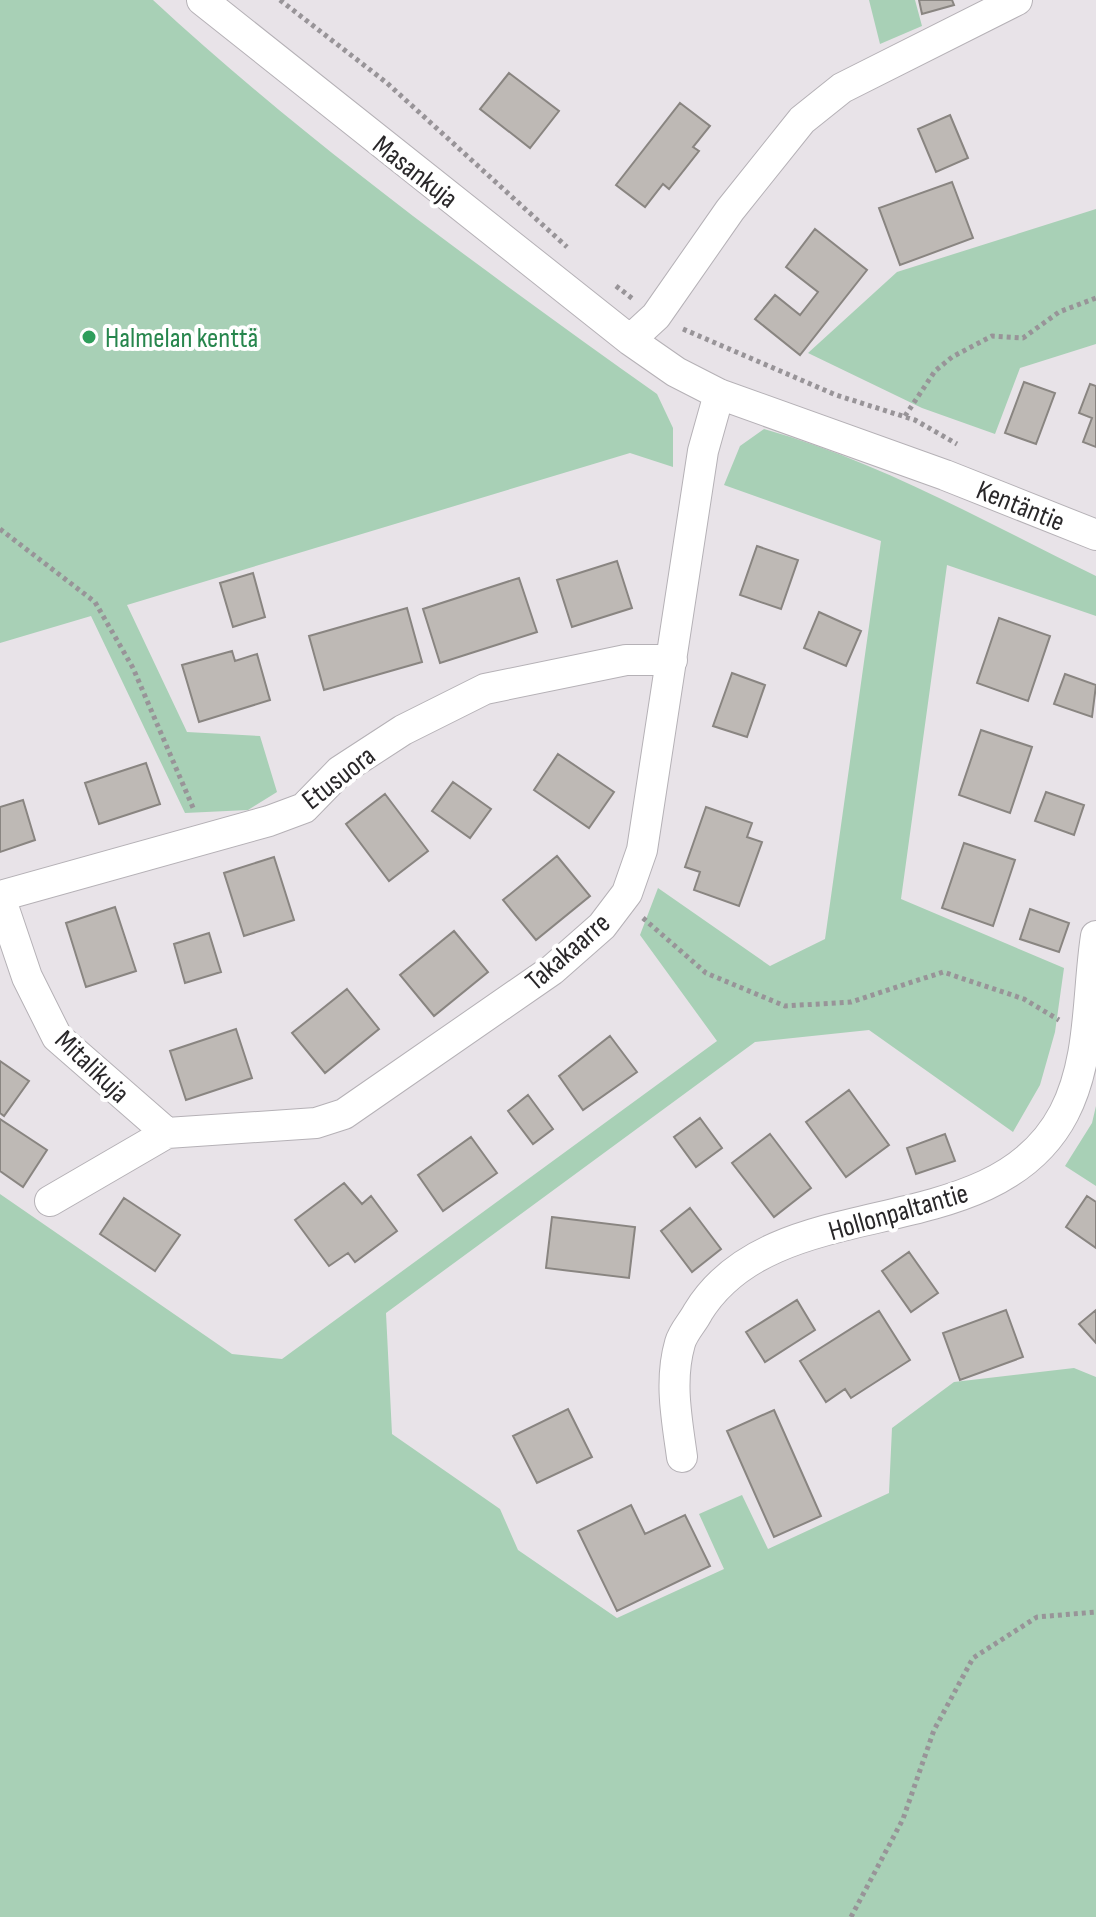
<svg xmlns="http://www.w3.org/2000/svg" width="1096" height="1917" font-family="'Sofia Sans Condensed',sans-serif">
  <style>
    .green { fill: #a8d0b6 }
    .building { fill: #beb9b5; stroke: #898581; stroke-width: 2 }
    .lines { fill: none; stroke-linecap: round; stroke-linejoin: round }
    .street-casing { stroke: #b5b1b6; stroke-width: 32 }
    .path { stroke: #989498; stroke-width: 5; stroke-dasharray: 4 4; stroke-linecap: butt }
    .street { stroke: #fff; stroke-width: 30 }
    .leisure-dot { fill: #2e9e5b; stroke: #fff; stroke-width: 3 }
    .labels { text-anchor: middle; stroke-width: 8; stroke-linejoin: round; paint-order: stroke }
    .street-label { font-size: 28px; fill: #292729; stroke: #fff }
    .leisure-label { font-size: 28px; fill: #27864d; stroke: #fff; text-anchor: start }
  </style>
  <rect width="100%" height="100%" fill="#e8e3e8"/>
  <path class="green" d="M0,0H153C310,145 483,270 657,394L673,428V467L630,453L127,605L187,732L260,736L277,792L248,810L185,813L91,616L0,643Z
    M869,0H915L922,26L880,44Z
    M1096,209V344L1020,368L995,434L922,408L808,353L897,272Z
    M764,429C881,462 987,523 1096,576V616L947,565L901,899L1064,968L1055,1032L1040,1085L1013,1132L869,1030L755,1042L386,1313L392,1434L500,1509L518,1550L617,1618L724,1569L699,1514L742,1495L768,1549L889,1493L892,1428L954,1382L1074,1368L1096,1377V1917H0V1194L232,1354L282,1359L717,1041L640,935L658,888L770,966L825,939L881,541L724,485L740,446Z
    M1096,1106V1186L1065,1166L1092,1123Z"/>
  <path class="building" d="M919,0H952L954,5L922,14Z
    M509,73L559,111L530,148L480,109Z
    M680,103L710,126L693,147L699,151L669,189L663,184L645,207L616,185Z
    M950,115L968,158L936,172L918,129Z
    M952,182L973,238L900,265L879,208Z
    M815,229L867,270L800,355L755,319L775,295L800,315L818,292L786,267Z
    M1024,382L1055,393L1036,444L1005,433Z
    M1090,384L1096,386V447L1083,442L1092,418L1079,413Z
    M757,546L798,560L781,609L740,595Z
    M617,561L632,608L572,627L557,580Z
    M253,573L265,617L233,627L220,583Z
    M519,578L537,632L440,663L423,609Z
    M407,608L422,662L324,690L309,636Z
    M819,612L861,631L846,666L804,648Z
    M999,618L1050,636L1028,701L977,683Z
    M232,651L235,661L257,654L270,700L199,722L182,665Z
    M732,673L765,685L747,737L713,726Z
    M1065,674L1096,685L1092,717L1054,704Z
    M981,730L1032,747L1010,813L959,795Z
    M558,754L614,792L589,828L534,790Z
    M146,763L160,804L99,824L85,783Z
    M453,782L491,809L470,838L432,811Z
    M1046,792L1084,805L1074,835L1035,821Z
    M385,794L428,851L389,881L346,824Z
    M23,800L35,840L0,852V807Z
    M706,807L752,823L747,837L762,842L739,906L694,890L700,872L685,867Z
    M964,843L1015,860L993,926L942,908Z
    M557,856L590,896L536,940L503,900Z
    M274,857L294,920L244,936L224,873Z
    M115,907L136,971L86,987L66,923Z
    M1030,909L1069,923L1059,952L1020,939Z
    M454,931L488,972L434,1016L400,975Z
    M209,933L221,972L185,983L174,944Z
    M347,989L379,1029L325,1073L292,1033Z
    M236,1029L252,1078L186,1100L170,1051Z
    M610,1036L637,1072L583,1110L559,1076Z
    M0,1061L29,1081L4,1116L0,1113Z
    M849,1090L889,1145L846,1177L806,1122Z
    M528,1095L553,1129L533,1144L508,1111Z
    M700,1118L722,1148L696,1167L674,1137Z
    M0,1119L47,1150L23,1187L0,1171Z
    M770,1134L811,1188L774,1217L732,1163Z
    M945,1134L955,1161L916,1174L907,1148Z
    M471,1137L497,1173L443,1211L418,1175Z
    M344,1183L362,1204L371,1196L397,1231L355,1262L348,1253L329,1266L295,1220Z
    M1087,1196L1096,1202V1248L1066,1227Z
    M124,1198L180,1235L155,1271L100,1234Z
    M690,1208L721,1249L692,1272L661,1231Z
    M552,1217L635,1227L629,1278L546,1268Z
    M909,1252L938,1293L911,1312L882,1271Z
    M797,1300L815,1330L765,1362L746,1332Z
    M1006,1310L1023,1357L960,1380L943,1333Z
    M1096,1310V1343L1079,1324Z
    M879,1311L910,1360L851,1398L845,1389L826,1402L800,1361Z
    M568,1409L592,1457L537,1483L513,1436Z
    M774,1410L821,1516L774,1537L727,1431Z
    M631,1505L645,1534L685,1515L710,1566L617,1611L578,1531Z"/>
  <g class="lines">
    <defs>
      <path id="street" d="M202,0L630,340L676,372L719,394L945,475L1096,535
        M630,340L656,316L730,210L802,120L842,88L1017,0
        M0,896L269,821L304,808L340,771L403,730L485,689L626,660H672
        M0,897L27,977L57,1037L167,1133
        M50,1201L167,1133L316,1123L344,1114L552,970L602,926L627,893L642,850L703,451L719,394
        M682,1457C677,1420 669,1381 680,1343C683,1332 693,1322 698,1312C776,1185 993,1250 1064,1113C1092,1059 1087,994 1096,936"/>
    </defs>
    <use href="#street" class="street-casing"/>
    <path class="path" d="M280,0L387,83L567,247
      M616,286L633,299
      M683,329L836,395L915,420L957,444
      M905,416L935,371L952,357L992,336L1023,338L1059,312L1096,298
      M0,529L95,602L133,668L194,810
      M643,918L706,973L785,1006L851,1002L943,972L1024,999L1059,1020
      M851,1917L903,1819L934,1730L973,1658L1037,1617L1096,1612"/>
    <use href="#street" class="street"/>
  </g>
  <circle class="leisure-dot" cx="89" cy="337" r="8"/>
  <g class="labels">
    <g class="street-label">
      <text transform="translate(416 171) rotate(38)" y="10">Masankuja</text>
      <text transform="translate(1021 505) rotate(22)" y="10">Kentäntie</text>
      <text transform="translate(338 777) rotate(-38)" y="10">Etusuora</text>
      <text transform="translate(567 951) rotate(-41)" y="10">Takakaarre</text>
      <text transform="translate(93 1066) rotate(44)" y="10">Mitalikuja</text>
      <text transform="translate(898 1211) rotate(-16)" y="10">Hollonpaltantie</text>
    </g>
    <g class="leisure-label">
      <text x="105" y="347">Halmelan kenttä</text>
    </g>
  </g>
</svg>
